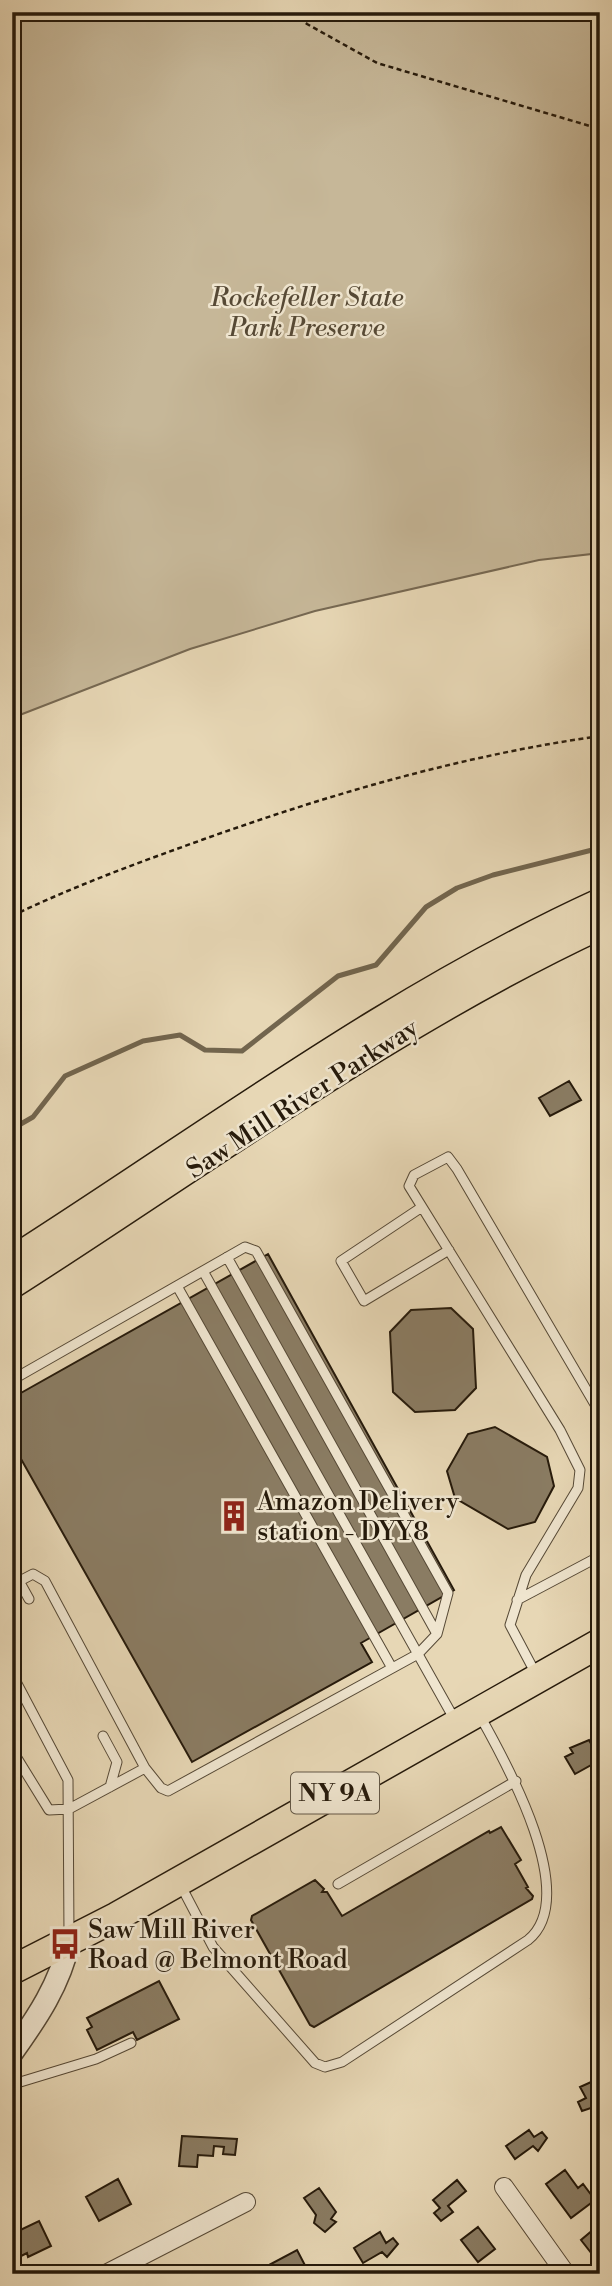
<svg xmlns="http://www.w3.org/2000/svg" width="612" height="2286" font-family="'Libre Bodoni',serif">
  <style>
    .green { fill: #c6b798; stroke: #766852; stroke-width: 2 }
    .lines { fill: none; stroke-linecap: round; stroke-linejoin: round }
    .stream { stroke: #72654e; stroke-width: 5 }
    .building { fill: #8a7c63; stroke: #261a0b; stroke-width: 2 }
    .service-casing { stroke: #564936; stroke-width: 11 }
    .minor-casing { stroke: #564936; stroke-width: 20 }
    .tertiary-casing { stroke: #564936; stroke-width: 24 }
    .primary-casing { stroke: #261a0b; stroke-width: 31 }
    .trunk-casing { stroke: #261a0b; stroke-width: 31 }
    .path { stroke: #261a0b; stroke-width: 2.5; stroke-dasharray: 5 3.5; stroke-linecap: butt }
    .service { stroke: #efe5cf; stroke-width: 9 }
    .minor { stroke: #efe5cf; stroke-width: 18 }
    .tertiary { stroke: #efe5cf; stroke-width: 21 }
    .primary { stroke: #e7d7b5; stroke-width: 28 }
    .trunk { stroke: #e7d7b5; stroke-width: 28 }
    .labels { text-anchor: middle; stroke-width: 5; stroke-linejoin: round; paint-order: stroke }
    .shield { fill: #efe5cf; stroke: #625746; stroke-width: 2 }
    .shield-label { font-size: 24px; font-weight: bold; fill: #261a0b }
    .park-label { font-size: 26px; font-style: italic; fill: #564935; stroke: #efe5cf }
    .street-label { font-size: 26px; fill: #261a0b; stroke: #efe5cf }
    .poi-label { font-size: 26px; fill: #261a0b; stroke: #efe5cf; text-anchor: start }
  </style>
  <rect width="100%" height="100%" fill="#e7d7b5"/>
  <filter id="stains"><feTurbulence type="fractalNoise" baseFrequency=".00286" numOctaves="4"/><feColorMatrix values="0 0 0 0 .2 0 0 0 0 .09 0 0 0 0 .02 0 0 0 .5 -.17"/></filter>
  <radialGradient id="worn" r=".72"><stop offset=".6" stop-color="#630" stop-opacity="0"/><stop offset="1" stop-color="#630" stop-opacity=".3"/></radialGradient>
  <path class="green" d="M12,12H600V553L539,560L315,611L190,649L12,718Z"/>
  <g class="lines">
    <path class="stream" d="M12,1129L33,1117L65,1076L143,1041L180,1035L205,1050L242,1051L338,976L376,965L426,907L457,888L493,875L600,848"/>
  </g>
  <path class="building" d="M569,1081L581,1100L550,1116L539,1098Z
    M268,1254L454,1590L361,1643L372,1662L192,1762L12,1443V1398Z
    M451,1308L473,1329L476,1388L455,1410L415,1412L393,1392L390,1332L411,1310Z
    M495,1427L547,1457L554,1486L535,1522L508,1529L455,1498L447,1471L468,1434Z
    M589,1740L600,1760L575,1774L565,1757L573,1753L570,1748Z
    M501,1827L521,1860L515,1864L528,1887L526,1888L533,1896L532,1899L314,2027L310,2025L251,1920L252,1916L315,1880L324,1889L322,1892H327L342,1916L489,1831L490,1833Z
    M596,1968L600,1969V2000L591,1998Z
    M159,1981L179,2019L137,2040L133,2032L97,2050L87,2030L92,2027L87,2018Z
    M600,2078L597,2106L582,2111L578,2102L586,2098L580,2087Z
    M529,2130L534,2137L542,2132L547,2138L538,2151L533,2146L515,2159L506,2146Z
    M182,2136L237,2139L235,2155L223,2154L224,2147L214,2146L213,2156L198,2155L197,2167L179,2166Z
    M565,2170L578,2188L583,2184L595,2200L571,2218L546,2184Z
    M118,2179L131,2204L99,2221L86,2197Z
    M457,2180L466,2191L448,2206L453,2212L441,2221L434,2213L440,2208L433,2200Z
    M319,2188L336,2212L331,2219L336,2222L325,2232L314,2223L316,2215L304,2198Z
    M39,2221L51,2246L28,2257L27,2253L17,2258L19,2262L12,2266V2234Z
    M600,2224V2255L596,2250L592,2254L581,2240Z
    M478,2227L495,2249L478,2262L461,2240Z
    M380,2232L386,2243L393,2238L398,2244L387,2257L382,2252L363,2263L354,2248Z
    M297,2250L309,2273L254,2274V2273Z"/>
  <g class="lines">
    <defs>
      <path id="service" d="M422,1207L341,1261L364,1301L449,1250
        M227,1257L437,1634
        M203,1271L456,1722
        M177,1286L392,1668
        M12,1380L245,1247L256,1251L448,1593L437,1634L418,1654L168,1791L161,1788L145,1768L45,1581L33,1574L12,1585
        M19,1581L29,1599
        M517,1600L600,1556
        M12,1674L68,1780L69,1936
        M537,1676L510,1625L526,1575L578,1488L580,1470L560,1430L409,1186L414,1175L448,1157L457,1169L600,1413
        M103,1736L117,1762L110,1787
        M12,1750L49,1810L69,1809L145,1768
        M180,1884L213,1947L315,2063L325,2067L342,2062L528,1940C581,1897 507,1764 480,1716
        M338,1884L516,1781
        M12,2080L17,2083L96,2059L131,2043"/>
      <path id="minor" d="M504,2187L566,2274
        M106,2274L246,2202"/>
      <path id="tertiary" d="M12,2053C37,2018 60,1984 69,1942"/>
      <path id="primary" d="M12,1970L116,1917L600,1643"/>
      <path id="trunk" d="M12,1261C205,1138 392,998 600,903
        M12,1284C203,1162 394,1021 600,925"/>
    </defs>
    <use href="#service" class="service-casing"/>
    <use href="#minor" class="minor-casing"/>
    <use href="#tertiary" class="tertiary-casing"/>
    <use href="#primary" class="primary-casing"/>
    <use href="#trunk" class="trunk-casing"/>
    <path class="path" d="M293,12L307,24L377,63L600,129
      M12,916C76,885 143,861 210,837C337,792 466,755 600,736"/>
    <use href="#service" class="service"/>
    <use href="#minor" class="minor"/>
    <use href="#tertiary" class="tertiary"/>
    <use href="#primary" class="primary"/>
    <use href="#trunk" class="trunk"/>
  </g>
  <defs>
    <symbol id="building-bare" viewBox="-9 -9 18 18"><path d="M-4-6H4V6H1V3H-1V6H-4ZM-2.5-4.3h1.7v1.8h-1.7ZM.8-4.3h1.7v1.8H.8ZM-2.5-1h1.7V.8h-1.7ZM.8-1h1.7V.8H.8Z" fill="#8f2418" stroke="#efe5cf" stroke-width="2.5" paint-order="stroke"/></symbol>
    <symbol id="bus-bare" viewBox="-9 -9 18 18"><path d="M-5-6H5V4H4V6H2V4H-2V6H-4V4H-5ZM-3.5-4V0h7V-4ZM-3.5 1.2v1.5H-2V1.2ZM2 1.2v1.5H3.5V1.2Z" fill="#8f2418" stroke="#efe5cf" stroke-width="2.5" paint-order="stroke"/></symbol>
  </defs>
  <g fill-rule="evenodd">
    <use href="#building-bare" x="212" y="1494" width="44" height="44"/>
    <use href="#bus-bare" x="43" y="1922" width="44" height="44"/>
  </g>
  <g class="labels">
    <rect class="shield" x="291" y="1772.5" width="88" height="41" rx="5"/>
    <g class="shield-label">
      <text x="335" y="1801">NY 9A</text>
    </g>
    <g class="park-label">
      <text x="307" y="306">Rockefeller State<tspan x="307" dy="30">Park Preserve</tspan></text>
    </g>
    <g class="street-label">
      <text transform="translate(302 1098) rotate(-33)" y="9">Saw Mill River Parkway</text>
    </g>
    <g class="poi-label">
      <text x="257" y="1510">Amazon Delivery<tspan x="257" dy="30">station - DYY8</tspan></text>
      <text x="88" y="1938">Saw Mill River<tspan x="88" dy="30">Road @ Belmont Road</tspan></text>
    </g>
  </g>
  <rect width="612" height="2286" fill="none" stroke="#e7d7b5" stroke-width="42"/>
  <rect x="14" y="14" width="584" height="2258" fill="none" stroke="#261a0b" stroke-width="3.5"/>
  <rect x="21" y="21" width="570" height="2244" fill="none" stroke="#261a0b" stroke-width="2"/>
  <rect width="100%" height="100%" filter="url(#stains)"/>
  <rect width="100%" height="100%" fill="url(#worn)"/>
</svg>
